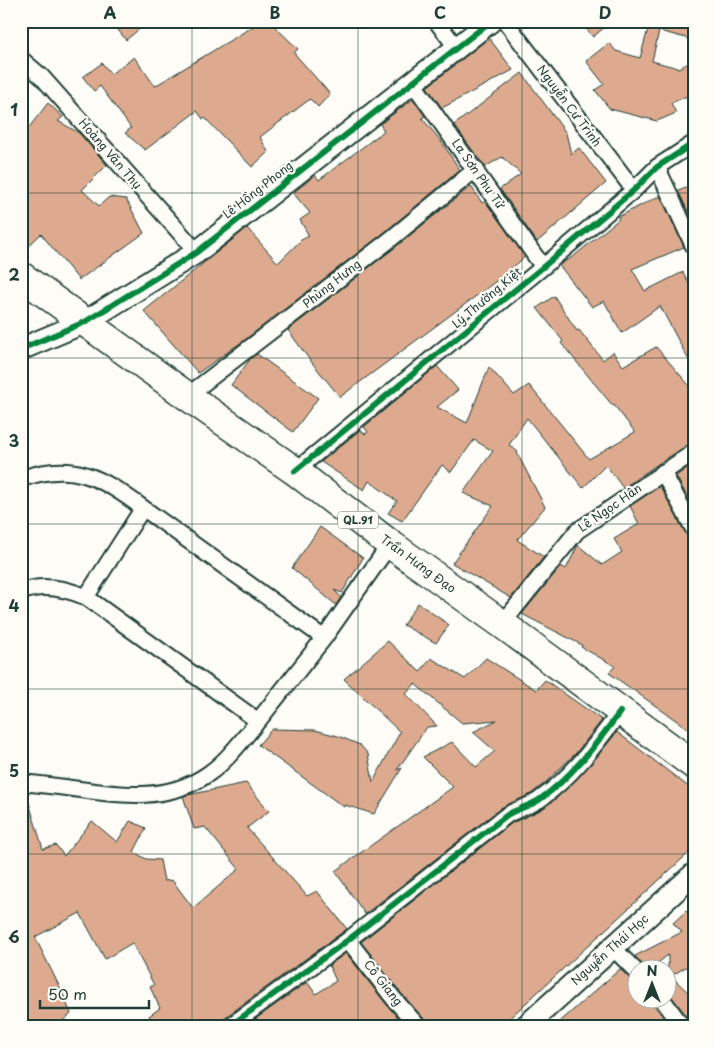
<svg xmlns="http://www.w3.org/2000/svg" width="715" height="1047" font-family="'Playpen Sans',sans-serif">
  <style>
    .building { fill: #ddaa8f; stroke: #1f3d34 }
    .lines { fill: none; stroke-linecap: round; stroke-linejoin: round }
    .street-casing { stroke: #1f3d34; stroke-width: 19 }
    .secondary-casing { stroke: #1f3d34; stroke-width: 25 }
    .highway-casing { stroke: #1f3d34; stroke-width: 31 }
    .street { stroke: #fdfcf7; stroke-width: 15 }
    .secondary { stroke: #fdfcf7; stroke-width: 21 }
    .highway { stroke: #fdfcf7; stroke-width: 28 }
    .cycleway-casing { stroke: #fdfcf7; stroke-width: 9 }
    .cycleway { stroke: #00873e; stroke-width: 6 }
    .grid { fill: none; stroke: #1f3d34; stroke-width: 1; stroke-opacity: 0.55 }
    .labels { text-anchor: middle; stroke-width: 4.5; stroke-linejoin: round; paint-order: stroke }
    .shield { fill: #fdfcf7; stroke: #62766e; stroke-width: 1 }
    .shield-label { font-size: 11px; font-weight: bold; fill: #1f3d34 }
    .street-label { font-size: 12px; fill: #1f3d34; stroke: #fdfcf7 }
    .neatline { fill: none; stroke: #1f3d34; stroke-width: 2 }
    .grid-label { font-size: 16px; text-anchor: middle; font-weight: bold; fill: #1f3d34 }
  </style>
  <rect width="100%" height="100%" fill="#fdfcf7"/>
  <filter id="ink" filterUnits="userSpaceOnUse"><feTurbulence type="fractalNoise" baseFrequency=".02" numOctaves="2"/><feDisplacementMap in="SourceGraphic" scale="10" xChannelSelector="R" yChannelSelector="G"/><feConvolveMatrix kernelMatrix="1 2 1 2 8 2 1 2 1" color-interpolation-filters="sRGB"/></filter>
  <g filter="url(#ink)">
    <path class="building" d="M111,21H149L126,40Z
      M262,21H269L298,49L294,53L330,94L318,107L310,99L260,137L268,152L252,167L205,118L203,119L197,111L145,150L125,133L131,128L100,86L94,91L83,77L102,63L111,74L134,57L155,86Z
      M580,21H612L593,37Z
      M636,21H694V40L659,31L652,61L678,68L694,61V93L671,103L676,113L657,121L610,109L595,90L604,84L586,61L609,43L616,51L640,58L648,29L636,26Z
      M489,38L513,70L442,108L427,87Z
      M522,73L566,133L571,154L579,148L606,183L537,242L500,189L521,174L502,157L485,167L454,125Z
      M413,99L425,116L422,118L441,141L460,170L381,235L246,339L198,373L144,311L247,228L278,263L301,240L309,236L300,220L310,213L293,193L315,175L319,180L384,131L380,124Z
      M48,103L63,117L58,121L79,133L107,165L82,190L99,206L109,197L126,199L144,233L79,280L41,234L21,253V124L27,130Z
      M694,185V224L678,191Z
      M471,186L482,203L485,201L525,257L495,282L340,397L309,359L288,330L393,249Z
      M657,197H661L684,247L632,269L645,291L683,272L694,294V370L660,306L622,333L604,301L592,307L559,265L574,256L619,219L618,217Z
      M554,296L577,331L579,330L603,360L613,352L623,366L656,347L694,391V443L689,444L658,464L623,488L606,465L583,488L527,418L509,445L518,452L517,453L545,507L517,540L544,557L511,598L452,563L493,506L463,493L493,451L474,440L451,472L442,465L402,521L388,513L397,501L369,481L364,490L321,462L360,430L365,434L368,432L364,427L437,366L458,390L437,407L467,423L489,367L514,395L529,385L589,459L635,432L614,405L613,406L561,343L563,341L537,308Z
      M257,354L318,398L293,432L231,385L251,358Z
      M694,463V510L676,476Z
      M660,486L686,534L694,539V733L609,673L615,666L581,647L582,645L522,614L561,566L566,569L578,545L602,565L622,552L614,539L639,524L630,506Z
      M320,527L363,558L342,593L334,590L341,597L336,605L292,568Z
      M418,603L449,625L436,643L403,625Z
      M388,641L420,672L431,658L465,679L486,658L536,690L545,680L602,720L576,753L545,783L531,794L501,808L365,914L335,871L453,787L423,757L452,742L476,767L495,751L473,732L497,720L462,723L415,684L406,694L437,726L427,727L397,770L402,768L374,814L345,805L344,807L258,745L272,729L315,730L338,736L360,745L368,754L373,782L400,732L344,679Z
      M617,732L694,791V848L501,1026H427L425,1020L401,993L361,942L512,823L540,810L557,798L590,765Z
      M246,783L269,811L247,828L307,896L317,891L347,929L224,1018L221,1026H156L149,1016L160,1008L150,987L154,985L132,943L105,959L80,913L35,937L63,994L71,1014L56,1026H21V792L26,793L43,849L56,845L64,856L92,821L117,842L130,821L146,828L134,852L146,859L160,860L164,881L172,880L193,908L239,869L205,827L194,829L183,796Z
      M686,911L694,918V962L671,976L694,998V1026H691L690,1020L668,992V955L649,970H647L635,956L682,932L673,923Z
      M346,953L387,1005L405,1026H246L307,982L316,994L336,981L329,965Z
      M620,969L638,987V1000H650L670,1026H555Z"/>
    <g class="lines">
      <defs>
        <path id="street" d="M436,21L457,48
          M505,21L634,190
          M21,59L42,77L197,252
          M413,83L543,267
          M657,167L694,247
          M187,396L387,242L476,169
          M295,471L543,267L634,190L657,167L694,143
          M663,472L694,530
          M21,479C73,460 102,478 143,508
          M21,592C43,583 65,588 86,597L258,721L324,638L390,544
          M86,597L143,508L324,638
          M502,624L577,531L694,452
          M21,783C82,785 153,813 208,774C227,761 243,739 258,721
          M348,940L394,999L418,1026
          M613,948L638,973
          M663,1000L682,1026
          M230,1026L348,940L507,815C517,809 530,806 539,800C573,776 596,744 620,712"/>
        <path id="secondary" d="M21,349L85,322L197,252L491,21
          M526,1026L694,874"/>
        <path id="highway" d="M21,276L187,396L295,471L390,544L502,624L694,765"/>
      </defs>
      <use href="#street" class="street-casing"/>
      <use href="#secondary" class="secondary-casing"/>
      <use href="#highway" class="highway-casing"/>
      <use href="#street" class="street"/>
      <use href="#secondary" class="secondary"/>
      <use href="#highway" class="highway"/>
      <defs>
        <path id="cycleway" d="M21,349L85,322L197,252L491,21
          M295,471L543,267L634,190L657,167L694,143
          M230,1026L348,940L507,815C517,809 530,806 539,800C573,776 596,744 620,712"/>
      </defs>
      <use href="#cycleway" class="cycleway-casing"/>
      <use href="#cycleway" class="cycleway"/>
    </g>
  </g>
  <path class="grid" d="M192,21V1026M358,21V1026M522,21V1026M21,193H694M21,358H694M21,524H694M21,689H694M21,854H694"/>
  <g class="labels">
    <rect class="shield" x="338" y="511.5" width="40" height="17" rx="4"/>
    <g class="shield-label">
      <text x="358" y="524">QL.91</text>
    </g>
    <g class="street-label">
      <text transform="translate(569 106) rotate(53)" y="4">Nguyễn Cư Trinh</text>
      <text transform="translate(110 154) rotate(49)" y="4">Hoàng Văn Thụ</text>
      <text transform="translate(478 174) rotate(55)" y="4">La Sơn Phu Tử</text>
      <text transform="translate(258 190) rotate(-38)" y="4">Lê Hồng Phong</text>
      <text transform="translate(332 284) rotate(-38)" y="4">Phùng Hưng</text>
      <text transform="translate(487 298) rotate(-40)" y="4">Lý Thường Kiệt</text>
      <text transform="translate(610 508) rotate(-35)" y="4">Lê Ngọc Hân</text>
      <text transform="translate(418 564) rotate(36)" y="4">Trần Hưng Đạo</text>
      <text transform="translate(610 950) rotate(-42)" y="4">Nguyễn Thái Học</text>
      <text transform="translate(383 983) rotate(52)" y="4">Cô Giang</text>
    </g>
  </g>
  <rect width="715" height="1047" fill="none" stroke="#fdfcf7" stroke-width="55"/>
  <g transform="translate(652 984)"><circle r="24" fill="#fdfcf7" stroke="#a4b0a9"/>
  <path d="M0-4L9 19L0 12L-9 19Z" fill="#1f3d34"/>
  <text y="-8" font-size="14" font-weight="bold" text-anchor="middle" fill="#1f3d34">N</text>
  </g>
  <path d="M40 1000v8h109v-8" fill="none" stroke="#1f3d34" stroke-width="2.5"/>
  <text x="48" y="1000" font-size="15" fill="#1f3d34" stroke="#fdfcf7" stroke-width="4" paint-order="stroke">50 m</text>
  <rect x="28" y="28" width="660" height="992" class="neatline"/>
  <g class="grid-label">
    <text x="110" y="19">A</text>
    <text x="275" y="19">B</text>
    <text x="440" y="19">C</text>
    <text x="605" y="19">D</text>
    <text x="14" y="116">1</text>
    <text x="14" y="281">2</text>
    <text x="14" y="447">3</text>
    <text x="14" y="612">4</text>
    <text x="14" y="777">5</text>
    <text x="14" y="943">6</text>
  </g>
</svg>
